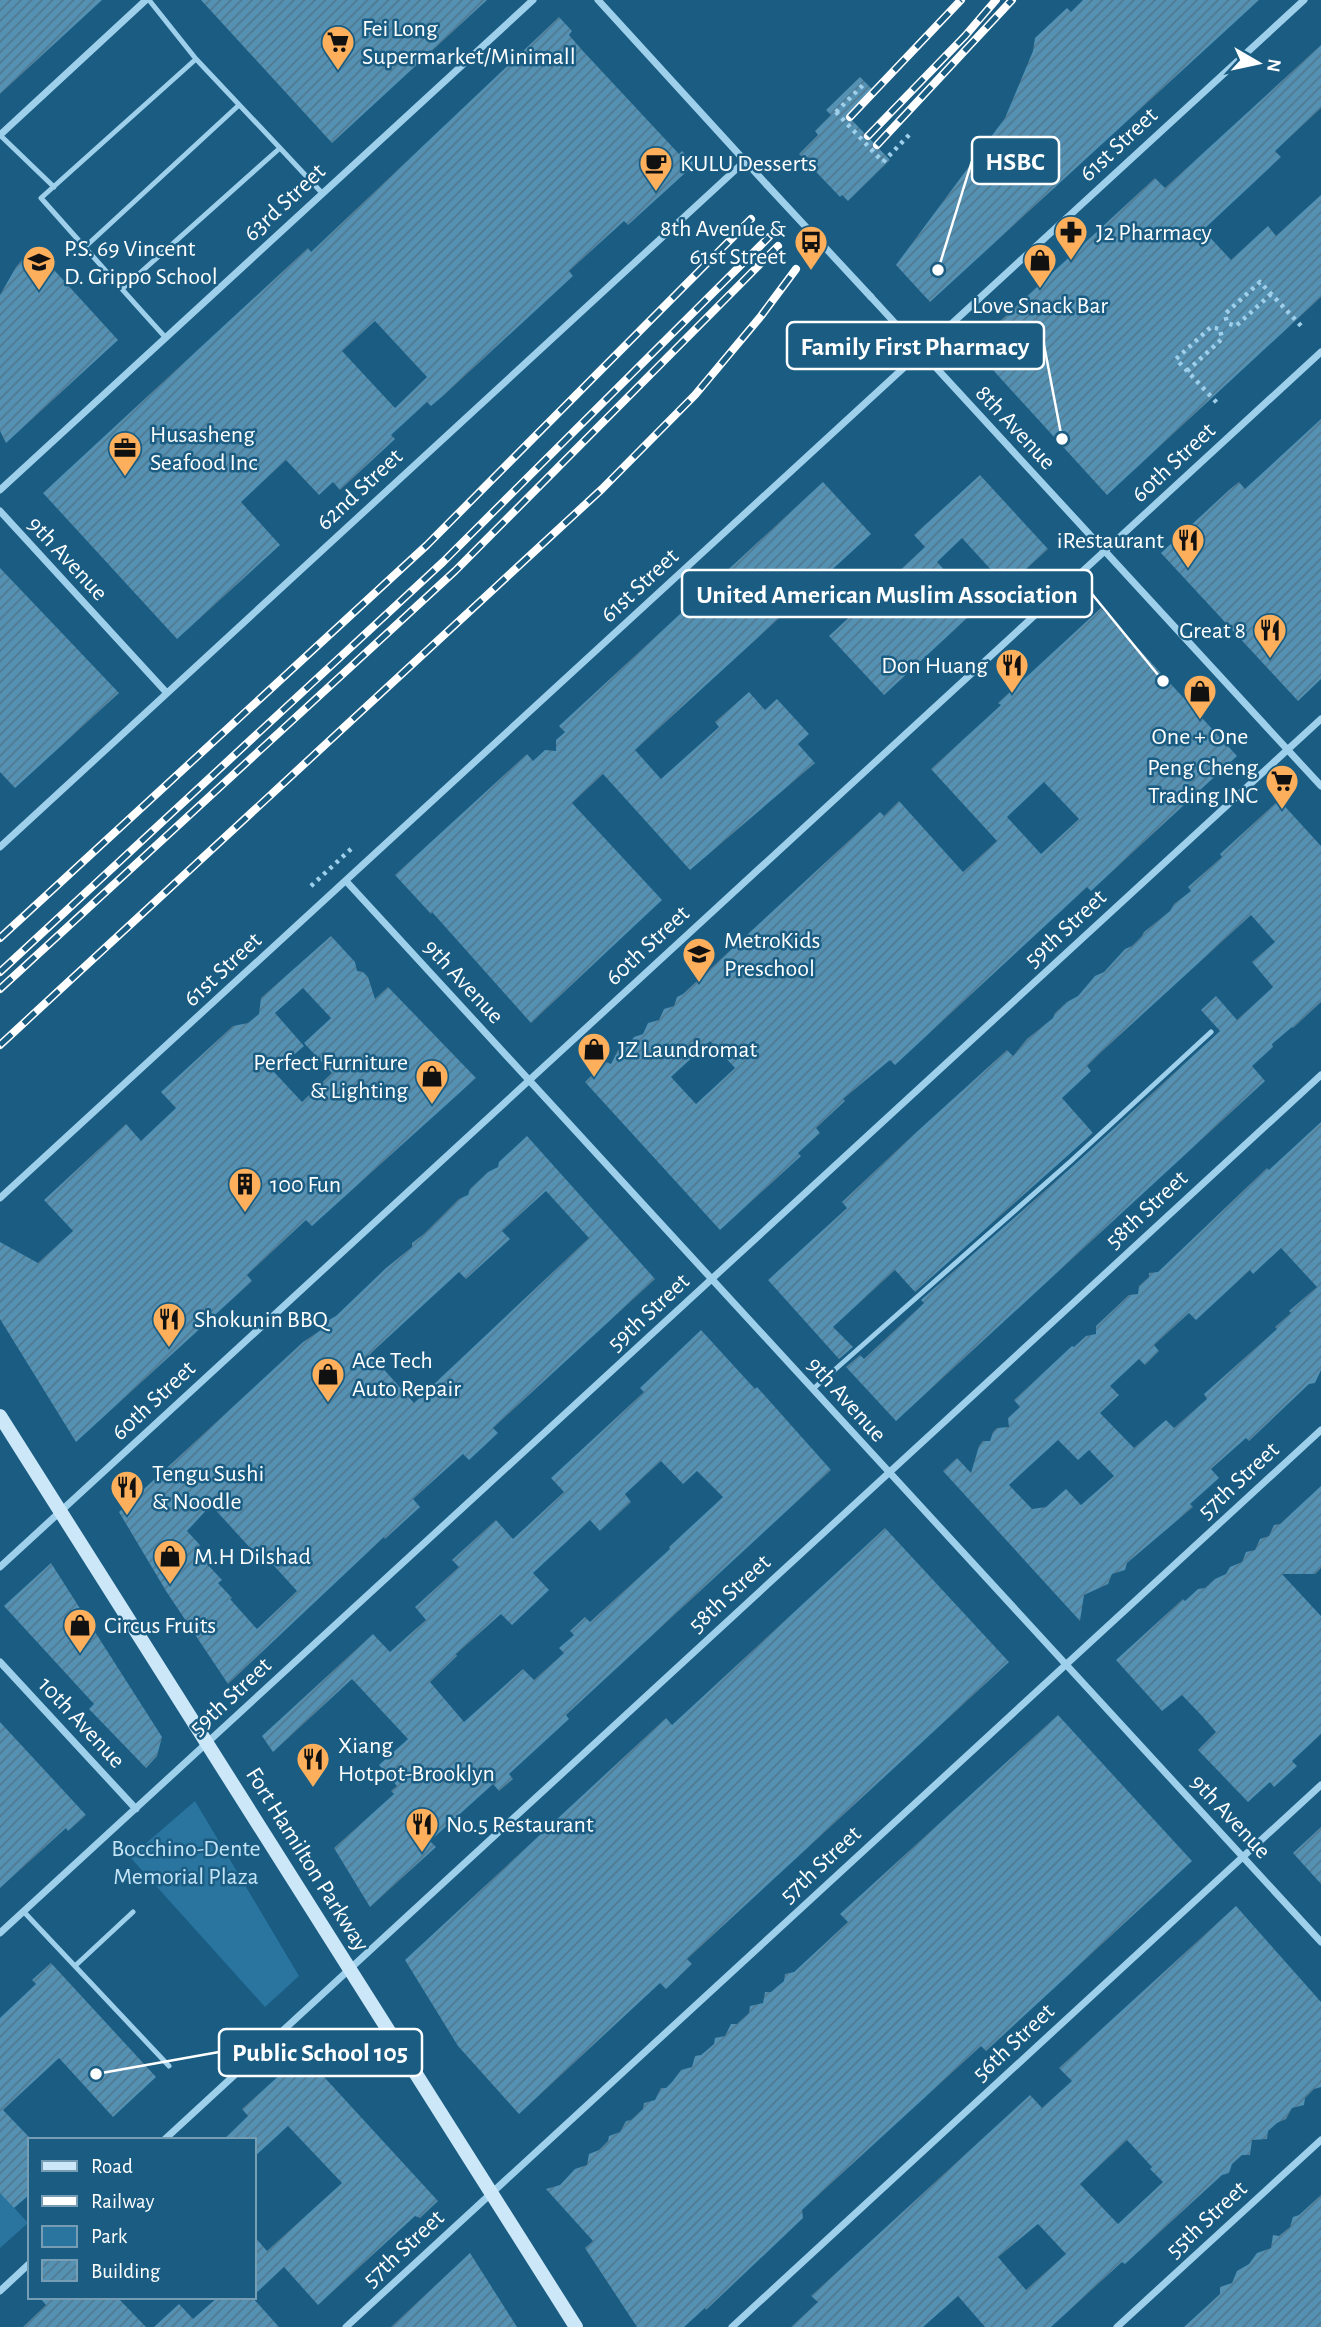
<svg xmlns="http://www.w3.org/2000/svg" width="1321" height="2327" font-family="'Alegreya Sans',sans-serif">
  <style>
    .green { fill: #29759f }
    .building { fill: url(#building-hatch); fill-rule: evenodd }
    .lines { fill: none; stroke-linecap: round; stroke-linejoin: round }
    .path { stroke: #9fd0eb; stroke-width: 4.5; stroke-dasharray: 3.5 5; stroke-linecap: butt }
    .lane { stroke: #9fd0eb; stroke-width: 5 }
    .street { stroke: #9fd0eb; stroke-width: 7 }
    .secondary { stroke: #cbe7f8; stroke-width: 14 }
    .rail-casing { stroke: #fff; stroke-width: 8 }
    .rail { stroke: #1a5c82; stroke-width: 5; stroke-dasharray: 16; stroke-linecap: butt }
    .path-bridge { stroke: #9fd0eb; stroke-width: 4.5; stroke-dasharray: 3.5 5; stroke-linecap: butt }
    .street-bridge { stroke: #9fd0eb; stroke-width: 7 }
    .labels { text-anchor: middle; stroke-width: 5; stroke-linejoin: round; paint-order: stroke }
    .poi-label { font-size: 24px; fill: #fff; stroke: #1a5c82; text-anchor: start }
    .street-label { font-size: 24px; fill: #fff; stroke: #1a5c82 }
    .park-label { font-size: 24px; fill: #c4e5f8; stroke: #1a5c82 }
    .leader { fill: none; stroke: #fff; stroke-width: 2.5 }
    .callout-dot { fill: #fff; stroke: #1a5c82; stroke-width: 2.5 }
    .callout { fill: #1a5c82; stroke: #fff; stroke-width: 2.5 }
    .callout-label { font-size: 26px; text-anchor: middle; font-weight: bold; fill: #fff }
  </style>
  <defs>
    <pattern id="building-hatch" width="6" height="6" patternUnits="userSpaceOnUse" patternTransform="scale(1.75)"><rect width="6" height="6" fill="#5491b3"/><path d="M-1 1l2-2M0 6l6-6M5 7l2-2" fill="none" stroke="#51798f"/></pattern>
  </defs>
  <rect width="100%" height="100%" fill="#1a5c82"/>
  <path class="green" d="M195,1801L299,1976L265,2007L130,1857Z
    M0,2192L28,2223L0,2248Z"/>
  <path class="building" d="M0,0H102L0,94Z
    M201,0H487L332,143Z
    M1083,0H1259L930,302L896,265L1005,118L1033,51L1035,38L1067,8L1071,12Z
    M559,17L572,31L569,35L582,50L679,154L682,151L695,164L628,225L624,221L569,271L573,276L444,395L431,406L427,402L391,435L395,439L340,490L333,482L319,495L286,460L241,502L280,545L177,639L43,493L308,248L311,252ZM375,321L427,377L395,408L342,351Z
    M1321,45V108L1275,151L1281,157L1203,230L1231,260L1268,226L1276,236L1321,195V297L1107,495L972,347L1155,178L1165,188Z
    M860,77L873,90L847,115L890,160L848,201L842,195L840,197L799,154L818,135L815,131L831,115L826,110Z
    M33,247L118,340L6,443L0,431V295L16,267Z
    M1321,419V679L1298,701L1161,553L1229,490L1239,482L1245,489Z
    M980,475L1048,549L989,603L975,588L993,572L962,538L937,562L979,607L884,695L829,636L925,547L914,535Z
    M823,482L871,534L635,750L661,779L719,727L715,722L749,692L765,710L777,699L809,734L798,744L815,763L690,870L603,774L572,803L662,900L531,1023L432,912L431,914L395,875L527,754L533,761L545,750L556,751V740L565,732L559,726Z
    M0,568L119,693L15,788L0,772Z
    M1101,608L1237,756L1091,891L1087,887L895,1065L890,1060L843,1099L845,1101L816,1128L820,1133L798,1153L801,1156L720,1230L585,1082L606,1062L611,1064L618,1050L627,1047L634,1037L643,1034L648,1023L659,1020L664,1009L674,1006L677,997L683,994L880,812L884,816L899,801L963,872L997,841L931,769L1001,705L998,703ZM1044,782L1079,819L1041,854L1007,817ZM710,1041L735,1068L696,1104L671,1077Z
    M1279,800L1321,846V1002L1293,1028L1292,1027L1272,1044L1273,1047L1252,1066L1265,1081L896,1421L846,1367L860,1355L864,1359L924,1303L921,1300L1074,1165L1220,1031L1201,1010L1216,996L1237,1020L1273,987L1252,962L1275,942L1251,915L1098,1055L1087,1066L1091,1071L1062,1098L1093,1133L915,1292L895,1270L833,1327L853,1347L839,1359L768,1280L847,1208L842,1202L910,1138L1007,1050L1013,1056L1027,1039L1053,1018L1055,1013L1067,1002L1078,996L1095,976L1104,972L1125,949L1132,946L1142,936L1144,932L1170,911L1174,904L1191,891L1188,887L1222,857L1220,854Z
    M331,936L355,962L357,971L363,972L368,977L375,999L388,987L476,1078L312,1226L306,1220L247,1275L252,1281L76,1442L0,1319V1242L38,1263L73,1231L44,1200L126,1124L141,1141L176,1108L161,1092L233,1026L248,1023L259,1014L261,998ZM303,988L331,1018L304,1043L332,1073L302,1102L274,1072L304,1046L275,1013Z
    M1321,1122V1370L1315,1383L1309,1384L1249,1441L1246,1438L1211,1469L1219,1478L1190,1504L1193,1507L1127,1563L1125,1570L1112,1574L1108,1584L1084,1595L1080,1621L943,1471L957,1458L971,1473L979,1446L983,1441H990L993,1432L997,1428L1009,1427L1008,1418L1020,1407L1014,1400L1072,1346L1074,1347L1086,1336L1096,1334V1326L1129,1295L1138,1294L1139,1286L1149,1277V1273L1158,1272L1267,1168L1269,1170ZM1281,1248L1317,1287L1289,1311L1291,1313L1275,1327L1277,1329L1204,1394L1207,1399L1174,1428L1166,1420L1134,1448L1100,1413L1119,1395L1110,1386L1139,1359L1145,1365L1159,1351L1154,1345L1189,1313L1196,1320L1250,1270L1253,1274ZM1058,1440L1078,1460L1089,1450L1114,1476L1081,1505L1066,1489L1046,1507L1032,1509L1009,1485Z
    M527,1136L655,1279L493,1428L498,1433L469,1460L463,1454L413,1499L420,1507L385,1539L384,1537L228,1684L166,1591L119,1512L303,1342L321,1330L325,1322L336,1316L386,1268L412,1247V1243L424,1234L459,1199L468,1195L470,1189L488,1172L498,1167L499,1162ZM546,1191L589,1238L414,1403L370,1354L459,1272L466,1279L510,1239L502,1231ZM211,1505L252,1550L256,1546L297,1591L257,1629L230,1599L232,1598L218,1583L222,1580L208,1565L211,1563L197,1548L200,1545L187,1531Z
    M701,1330L755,1389L757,1387L831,1470L566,1715L569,1719L509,1774L513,1779L499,1791L493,1784L430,1841L436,1847L370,1907L334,1848L394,1794L391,1791L397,1786L379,1765L408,1739L352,1679L273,1752L262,1736L373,1634L390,1652L410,1634L426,1620L415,1607L459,1567L452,1560L496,1520L513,1539L564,1492L551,1478L644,1392L640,1388ZM661,1461L683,1484L697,1471L723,1497L669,1547L670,1549L590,1622L585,1617L570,1631L574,1635L559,1648L564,1653L534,1680L523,1669L464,1722L430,1682L457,1656L456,1654L501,1614L512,1625L549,1590L533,1573L590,1520L600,1531L631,1502L625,1494Z
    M1321,1486V1568L1315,1574H1282L1321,1616V1734L1292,1761L1297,1766L1274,1787L1270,1782L1248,1802L1198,1750L1216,1732L1202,1716L1182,1695L1162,1711L1116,1660L1183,1599L1185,1601L1198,1589L1205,1588L1215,1579L1226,1574L1230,1567L1242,1562L1246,1552L1255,1550L1260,1539L1269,1536L1274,1525L1280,1524Z
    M885,1528L1009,1662L687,1959L692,1964L666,1989L660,1983L519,2114L458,2046L405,1960L666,1718L672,1725Z
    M51,1563L162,1737L157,1756L146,1768L89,1709L94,1704L4,1606Z
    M1058,1715L1192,1861L986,2051L981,2046L802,2210L803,2218L706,2310L705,2308L684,2327H637L585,2248L593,2241L546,2189L560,2185L575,2169L587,2165L589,2154L599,2150L608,2141L609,2136L620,2132L626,2121L631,2120L643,2109L644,2103L655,2100L661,2088H666L672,2082L681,2070L692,2067L695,2056L701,2055L707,2050L714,2044L715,2038L725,2036L731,2024H737L749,2013L750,2006L763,2003L765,1992H771L784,1981L785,1974L794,1972L848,1922L840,1914Z
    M0,1722L86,1815L68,1831L66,1828L0,1888Z
    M1321,1827V1884L1293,1853Z
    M1236,1906L1321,2002V2087L1314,2089L1305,2098L1304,2105L1292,2108L1286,2119L1277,2123L1268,2131L1267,2139L1252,2140L1250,2155H1242L1232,2164L1229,2173L1222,2175L1125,2264L1122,2262L1051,2327H985L958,2296L923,2327H791L818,2302L811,2296L1030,2095L1042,2108L1072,2081L1059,2068ZM1127,2140L1152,2167L1150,2169L1163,2182L1118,2224L1080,2184ZM1038,2224L1066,2254L1026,2290L998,2257Z
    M51,1963L156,2077L113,2117L59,2058L3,2110L30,2138V2194L14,2208L0,2193V2018L36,1984L32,1980Z
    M303,2054L438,2201L420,2218L415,2216L318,2305L284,2267L254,2295V2236L267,2251L342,2183L288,2126L254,2157V2140H223L248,2116L242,2109Z
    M1321,2195V2327H1184L1220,2294V2287L1232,2283L1237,2271L1249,2264L1257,2253L1271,2248L1273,2235L1279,2236L1290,2227L1293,2217L1299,2215Z
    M470,2253L517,2327H391Z
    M39,2297H117L146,2327H23L46,2305Z
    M218,2297H252L279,2327H154L179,2304L193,2319Z"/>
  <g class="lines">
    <path class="path" d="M836,112L866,82
      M883,162L911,133
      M1271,294L1236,326L1227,323L1225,314L1260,282L1303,328
      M1187,371L1222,339L1220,329L1211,327L1176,359L1219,405
      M311,886L351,849"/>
    <path class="lane" d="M149,0L196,59
      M0,135L54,187
      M280,148L322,193
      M85,247L239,105
      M122,289L280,148L196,59L41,198C83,245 124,292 166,338
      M813,1389L1071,1161L1211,1032
      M24,1912L169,2066
      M75,1966L133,1912"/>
    <path class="street" d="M598,0L767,185
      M0,135L146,0
      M871,297L1321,786
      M0,490L533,0
      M0,511L166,692
      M0,847L745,161
      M346,881L1321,1942
      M0,1198L1304,0
      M0,1567L1321,352
      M0,1662L136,1809
      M0,1933L1321,719
      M164,2140L1321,1075
      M0,2291L30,2263
      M346,2327L1321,1430
      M732,2327L1321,1785
      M1117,2327L1321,2140"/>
    <path class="secondary" d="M0,1416L576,2327"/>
    <defs>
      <path id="rail" d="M850,117L961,0
        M868,136L965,36L996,0
        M877,145L1012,0
        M0,938L427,545L751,219
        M0,972L443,562L769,237
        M0,989L455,571L778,246
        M0,1045L602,489L695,395L761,316L796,269"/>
    </defs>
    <use href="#rail" class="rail-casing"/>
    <use href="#rail" class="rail"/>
    <path class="path-bridge" d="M836,112L883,162"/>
    <path class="street-bridge" d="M767,185L871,297"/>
  </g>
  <defs>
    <symbol id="supermarket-pin" viewBox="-11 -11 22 30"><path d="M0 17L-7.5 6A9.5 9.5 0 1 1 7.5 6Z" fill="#fdaf5b" stroke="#1a5c82"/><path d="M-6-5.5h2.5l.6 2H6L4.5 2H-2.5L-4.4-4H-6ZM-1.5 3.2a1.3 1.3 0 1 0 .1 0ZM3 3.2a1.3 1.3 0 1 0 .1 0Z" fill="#111"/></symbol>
    <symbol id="cafe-pin" viewBox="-11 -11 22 30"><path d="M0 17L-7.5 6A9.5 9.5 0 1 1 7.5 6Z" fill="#fdaf5b" stroke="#1a5c82"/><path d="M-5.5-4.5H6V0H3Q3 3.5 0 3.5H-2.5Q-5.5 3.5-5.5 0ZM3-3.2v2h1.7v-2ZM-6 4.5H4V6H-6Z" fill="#111"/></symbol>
    <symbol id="pharmacy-pin" viewBox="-11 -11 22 30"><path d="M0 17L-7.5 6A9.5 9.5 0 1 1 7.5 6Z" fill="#fdaf5b" stroke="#1a5c82"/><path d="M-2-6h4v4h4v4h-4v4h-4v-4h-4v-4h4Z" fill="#111"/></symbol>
    <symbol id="bus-pin" viewBox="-11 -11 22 30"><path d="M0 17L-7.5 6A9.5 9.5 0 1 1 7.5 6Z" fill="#fdaf5b" stroke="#1a5c82"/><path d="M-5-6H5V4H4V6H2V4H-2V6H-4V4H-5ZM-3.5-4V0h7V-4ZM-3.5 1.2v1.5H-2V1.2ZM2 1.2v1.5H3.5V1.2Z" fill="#111"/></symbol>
    <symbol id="shop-pin" viewBox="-11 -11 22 30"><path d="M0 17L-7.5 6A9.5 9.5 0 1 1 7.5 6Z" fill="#fdaf5b" stroke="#1a5c82"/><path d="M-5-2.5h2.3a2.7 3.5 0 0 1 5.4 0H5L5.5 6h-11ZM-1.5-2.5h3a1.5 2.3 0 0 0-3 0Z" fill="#111"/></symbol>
    <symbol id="school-pin" viewBox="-11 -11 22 30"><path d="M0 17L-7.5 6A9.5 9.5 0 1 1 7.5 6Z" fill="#fdaf5b" stroke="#1a5c82"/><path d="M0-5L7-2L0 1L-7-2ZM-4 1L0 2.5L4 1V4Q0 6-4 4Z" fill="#111"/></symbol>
    <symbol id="office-pin" viewBox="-11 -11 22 30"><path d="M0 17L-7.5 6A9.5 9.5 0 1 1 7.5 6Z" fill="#fdaf5b" stroke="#1a5c82"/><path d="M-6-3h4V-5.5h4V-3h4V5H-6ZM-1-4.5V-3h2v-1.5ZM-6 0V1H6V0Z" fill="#111"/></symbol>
    <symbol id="restaurant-pin" viewBox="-11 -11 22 30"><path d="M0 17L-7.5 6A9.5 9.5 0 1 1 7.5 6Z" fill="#fdaf5b" stroke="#1a5c82"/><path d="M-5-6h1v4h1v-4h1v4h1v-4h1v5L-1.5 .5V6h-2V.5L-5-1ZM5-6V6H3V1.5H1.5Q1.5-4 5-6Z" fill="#111"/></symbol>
    <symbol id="building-pin" viewBox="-11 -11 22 30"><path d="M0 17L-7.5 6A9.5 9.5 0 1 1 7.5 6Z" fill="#fdaf5b" stroke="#1a5c82"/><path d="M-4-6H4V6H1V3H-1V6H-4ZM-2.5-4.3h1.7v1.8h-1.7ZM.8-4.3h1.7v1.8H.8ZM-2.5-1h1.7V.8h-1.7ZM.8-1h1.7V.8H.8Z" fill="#111"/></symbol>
  </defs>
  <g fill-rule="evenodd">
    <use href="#supermarket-pin" x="319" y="23" width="38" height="52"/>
    <use href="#cafe-pin" x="637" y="144" width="38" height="52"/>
    <use href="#pharmacy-pin" x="1052" y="213" width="38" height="52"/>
    <use href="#bus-pin" x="792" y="223" width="38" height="52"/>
    <use href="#shop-pin" x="1021" y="241" width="38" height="52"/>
    <use href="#school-pin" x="20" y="243" width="38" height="52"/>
    <use href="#office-pin" x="106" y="429" width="38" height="52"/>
    <use href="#restaurant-pin" x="1169" y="521" width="38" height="52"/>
    <use href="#restaurant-pin" x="1251" y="611" width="38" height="52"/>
    <use href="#restaurant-pin" x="993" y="646" width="38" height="52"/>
    <use href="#shop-pin" x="1181" y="672" width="38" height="52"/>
    <use href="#supermarket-pin" x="1263" y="762" width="38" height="52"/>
    <use href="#school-pin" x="680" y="935" width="38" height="52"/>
    <use href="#shop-pin" x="575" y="1030" width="38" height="52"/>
    <use href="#shop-pin" x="413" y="1057" width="38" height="52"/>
    <use href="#building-pin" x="226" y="1165" width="38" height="52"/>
    <use href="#restaurant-pin" x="150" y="1300" width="38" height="52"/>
    <use href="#shop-pin" x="309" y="1355" width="38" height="52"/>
    <use href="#restaurant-pin" x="108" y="1468" width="38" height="52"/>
    <use href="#shop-pin" x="151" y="1537" width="38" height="52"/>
    <use href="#shop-pin" x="61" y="1606" width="38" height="52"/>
    <use href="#restaurant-pin" x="294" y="1740" width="38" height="52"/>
    <use href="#restaurant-pin" x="403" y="1805" width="38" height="52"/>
  </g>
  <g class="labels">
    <g class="poi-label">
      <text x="362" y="36">Fei Long<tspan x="362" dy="28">Supermarket/Minimall</tspan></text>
      <text x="680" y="171">KULU Desserts</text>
      <text x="786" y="236" text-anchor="end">8th Avenue &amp;<tspan x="786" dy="28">61st Street</tspan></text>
      <text x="1096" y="240">J2 Pharmacy</text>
      <text x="64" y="256">P.S. 69 Vincent<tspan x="64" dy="28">D. Grippo School</tspan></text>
      <text x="1040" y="313" text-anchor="middle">Love Snack Bar</text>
      <text x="150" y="442">Husasheng<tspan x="150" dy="28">Seafood Inc</tspan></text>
      <text x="1164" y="548" text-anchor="end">iRestaurant</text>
      <text x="1246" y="638" text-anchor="end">Great 8</text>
      <text x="988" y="673" text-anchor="end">Don Huang</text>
      <text x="1200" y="744" text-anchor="middle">One + One</text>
      <text x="1258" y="775" text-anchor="end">Peng Cheng<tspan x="1258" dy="28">Trading INC</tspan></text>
      <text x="724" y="948">MetroKids<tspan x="724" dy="28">Preschool</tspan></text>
      <text x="618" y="1057">JZ Laundromat</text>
      <text x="408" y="1070" text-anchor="end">Perfect Furniture<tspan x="408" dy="28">&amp; Lighting</tspan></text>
      <text x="270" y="1192">100 Fun</text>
      <text x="194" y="1327">Shokunin BBQ</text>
      <text x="352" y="1368">Ace Tech<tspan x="352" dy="28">Auto Repair</tspan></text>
      <text x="152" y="1481">Tengu Sushi<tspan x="152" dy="28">&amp; Noodle</tspan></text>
      <text x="194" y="1564">M.H Dilshad</text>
      <text x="104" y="1633">Circus Fruits</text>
      <text x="338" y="1753">Xiang<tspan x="338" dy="28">Hotpot-Brooklyn</tspan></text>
      <text x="446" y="1832">No.5 Restaurant</text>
    </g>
    <g class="street-label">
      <text transform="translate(1118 144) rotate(-43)" y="8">61st Street</text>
      <text transform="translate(284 202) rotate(-43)" y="8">63rd Street</text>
      <text transform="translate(1016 427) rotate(47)" y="8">8th Avenue</text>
      <text transform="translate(1173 462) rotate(-43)" y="8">60th Street</text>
      <text transform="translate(359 489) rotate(-43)" y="8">62nd Street</text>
      <text transform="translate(68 558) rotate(47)" y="8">9th Avenue</text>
      <text transform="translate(639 585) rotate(-43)" y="8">61st Street</text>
      <text transform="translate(1065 928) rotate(-43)" y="8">59th Street</text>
      <text transform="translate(647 945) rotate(-43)" y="8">60th Street</text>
      <text transform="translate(222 969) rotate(-43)" y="8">61st Street</text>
      <text transform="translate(464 981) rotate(47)" y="8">9th Avenue</text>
      <text transform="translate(1146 1209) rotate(-43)" y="8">58th Street</text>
      <text transform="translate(648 1312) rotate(-43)" y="8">59th Street</text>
      <text transform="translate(847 1399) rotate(48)" y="8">9th Avenue</text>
      <text transform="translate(153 1400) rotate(-43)" y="8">60th Street</text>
      <text transform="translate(1238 1480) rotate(-43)" y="8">57th Street</text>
      <text transform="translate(729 1593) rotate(-43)" y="8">58th Street</text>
      <text transform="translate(230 1696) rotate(-43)" y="8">59th Street</text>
      <text transform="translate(82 1722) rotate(47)" y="8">10th Avenue</text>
      <text transform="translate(1231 1816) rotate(47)" y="8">9th Avenue</text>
      <text transform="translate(308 1859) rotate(58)" y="8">Fort Hamilton Parkway</text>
      <text transform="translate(820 1864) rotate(-43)" y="8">57th Street</text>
      <text transform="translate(1013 2042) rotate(-43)" y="8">56th Street</text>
      <text transform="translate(1206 2219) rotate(-43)" y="8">55th Street</text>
      <text transform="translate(403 2248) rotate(-43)" y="8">57th Street</text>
    </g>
    <g class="park-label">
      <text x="186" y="1856">Bocchino-Dente<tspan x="186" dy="28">Memorial Plaza</tspan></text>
    </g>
  </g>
  <path class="leader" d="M938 270L972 161M1062 439L1044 345M1163 681L1092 594M96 2074L219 2052"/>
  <g class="callout-dot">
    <circle cx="938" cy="270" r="7"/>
    <circle cx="1062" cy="439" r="7"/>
    <circle cx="1163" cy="681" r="7"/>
    <circle cx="96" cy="2074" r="7"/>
  </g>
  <g class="callout">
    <rect x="972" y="137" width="87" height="47" rx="7"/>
    <rect x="787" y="322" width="257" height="47" rx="7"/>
    <rect x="682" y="570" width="410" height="47" rx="7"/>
    <rect x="219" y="2029" width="203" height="47" rx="7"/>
  </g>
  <g class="callout-label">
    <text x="1015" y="170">HSBC</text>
    <text x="915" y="355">Family First Pharmacy</text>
    <text x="887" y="603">United American Muslim Association</text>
    <text x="320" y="2061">Public School 105</text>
  </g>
  <rect x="28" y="2138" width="228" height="161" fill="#1a5c82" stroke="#769db4" stroke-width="2"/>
  <rect x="42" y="2161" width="35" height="10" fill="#cbe7f8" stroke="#769db4" stroke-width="2"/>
  <text x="91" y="2173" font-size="21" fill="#ffffff">Road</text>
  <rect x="42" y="2196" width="35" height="10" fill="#ffffff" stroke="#769db4" stroke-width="2"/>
  <text x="91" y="2208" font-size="21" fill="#ffffff">Railway</text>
  <rect x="42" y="2226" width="35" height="21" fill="#29759f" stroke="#769db4" stroke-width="2"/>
  <text x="91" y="2243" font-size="21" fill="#ffffff">Park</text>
  <rect x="42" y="2260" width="35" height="21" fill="url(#building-hatch)" stroke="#769db4" stroke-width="2"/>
  <text x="91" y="2278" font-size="21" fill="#ffffff">Building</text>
  <g transform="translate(1258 63) rotate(99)" stroke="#1a5c82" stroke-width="5" paint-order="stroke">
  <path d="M0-5L12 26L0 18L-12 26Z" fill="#ffffff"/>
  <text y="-10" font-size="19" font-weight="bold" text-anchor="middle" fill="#ffffff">N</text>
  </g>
</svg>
